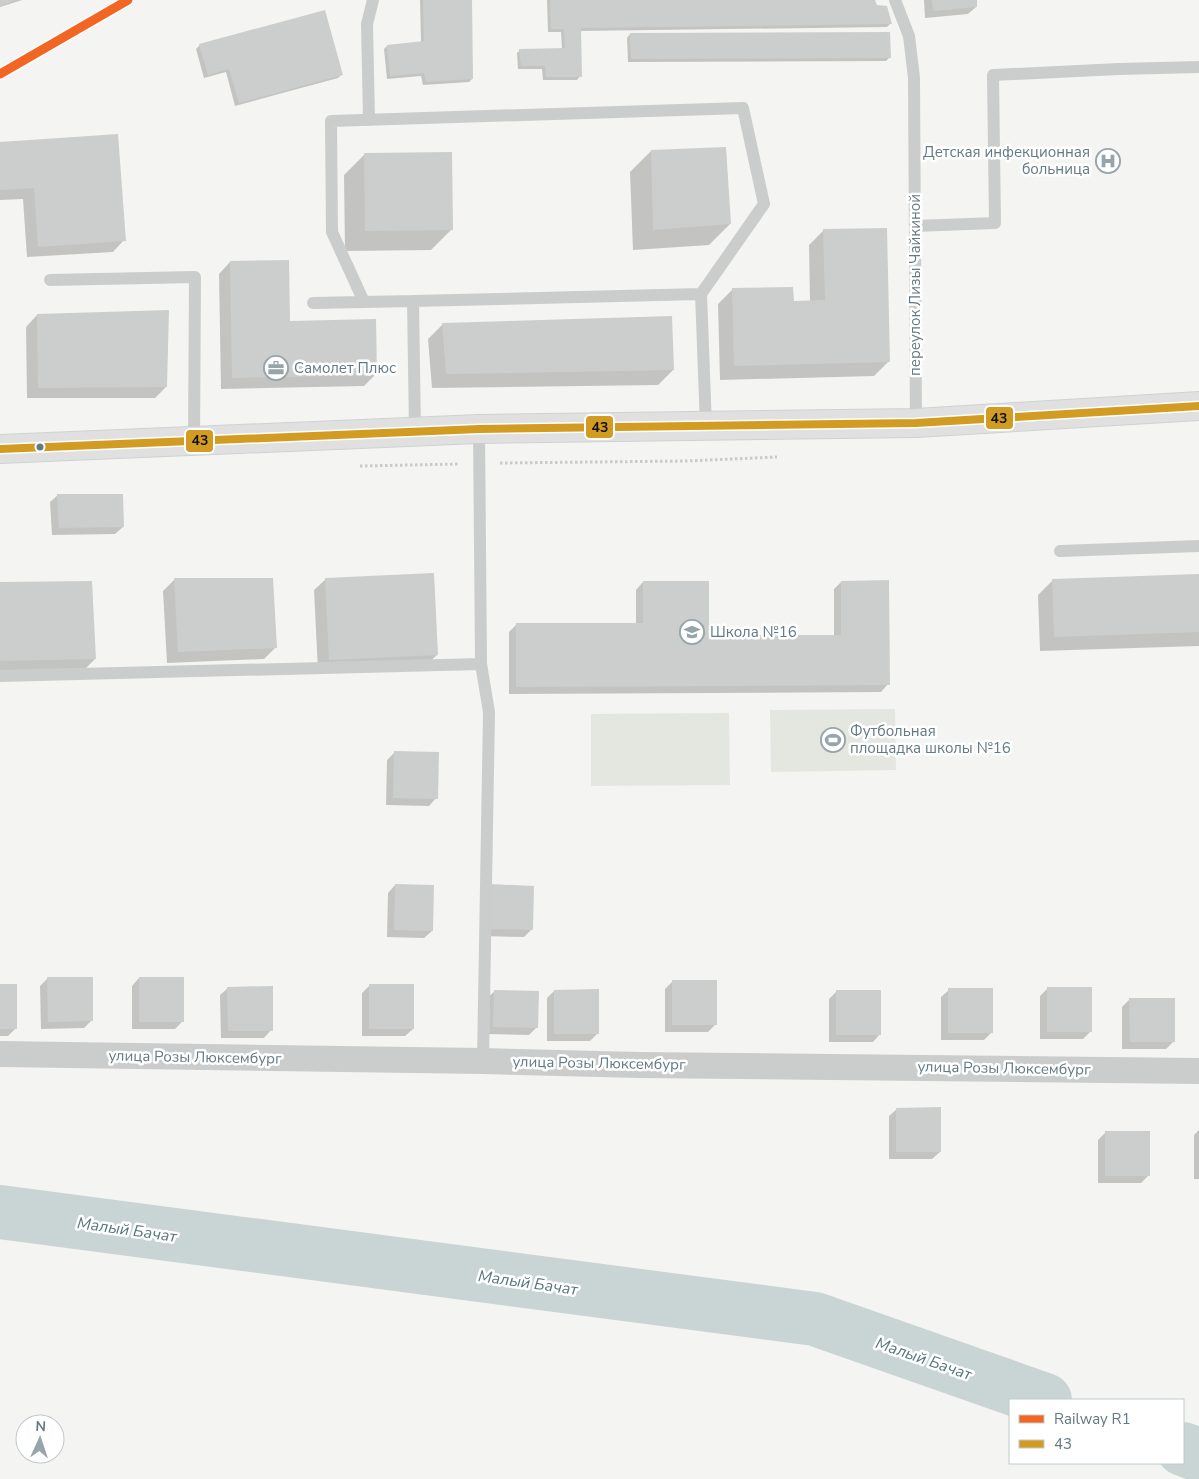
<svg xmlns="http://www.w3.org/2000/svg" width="1199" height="1479" font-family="'Nunito Sans',sans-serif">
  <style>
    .grass { fill: #e4e7e0 }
    .shadow { fill: #0003 }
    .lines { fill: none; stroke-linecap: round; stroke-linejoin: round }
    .river { stroke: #c9d4d5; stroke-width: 54 }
    .building { fill: #cccece }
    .secondary-casing { stroke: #d0d2d2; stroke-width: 30 }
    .path { stroke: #cacacb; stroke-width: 3; stroke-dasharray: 2.5 2.5; stroke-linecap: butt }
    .lane { stroke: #cbcdcd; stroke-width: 12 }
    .street { stroke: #cbcdcd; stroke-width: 26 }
    .secondary { stroke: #e0e0e0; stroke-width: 28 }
    .bus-1-casing { stroke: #fff; stroke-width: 11 }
    .bus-1 { stroke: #d29b21; stroke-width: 8 }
    .rail-1-casing { stroke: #fff; stroke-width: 12 }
    .rail-1 { stroke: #f26522; stroke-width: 9 }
    .bus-dot { fill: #627a84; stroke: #fff; stroke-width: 2 }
    .labels { text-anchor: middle; stroke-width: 5; stroke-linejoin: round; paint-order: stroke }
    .poi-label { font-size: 15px; fill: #627a84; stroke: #fff; text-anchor: start }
    .street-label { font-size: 15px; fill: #627a84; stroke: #fff }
    .water-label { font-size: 16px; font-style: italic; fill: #58767b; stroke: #fff }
    .line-badge { stroke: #fff; stroke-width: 2 }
    .pale-badge-label { font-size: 14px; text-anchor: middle; font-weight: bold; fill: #111 }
  </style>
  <rect width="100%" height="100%" fill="#f4f4f2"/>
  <path class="grass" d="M895,709L896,770L771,772L770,710Z
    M729,713L730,785L591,786V714Z"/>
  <path class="shadow" d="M0,0H22L0,7Z
    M420,0H471L472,79L469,82L423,85L421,76L387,79L384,49L387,46L421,43Z
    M547,0H874L876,6L891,23L887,27L580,31V76L577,80H543L542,69H518L517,53L520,50L562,49L561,32H548Z
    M924,0H975L976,7L968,14L925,18Z
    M630,34L890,57L886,61L628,62L627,38Z
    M200,45L341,75L338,78L235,106L226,72L204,78L196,49Z
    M0,144L124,240L113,252L27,257L23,199L0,200Z
    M651,151L730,224L709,245L633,250L630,172Z
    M365,154L452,229L431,250L345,251L344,175Z
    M824,230L889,361L874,376L720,380L718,304L733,289L792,302L810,301L809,245Z
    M230,262L289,322L376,374L364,386L221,389L219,274Z
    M37,315L166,387L155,398H27L26,327Z
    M443,324L673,370L658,385L432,388L428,339Z
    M58,495L123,527L115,534L52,535L50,502Z
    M1199,576V646L1040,651L1038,595L1053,580Z
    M175,579L275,648L264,659L167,663L163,591Z
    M326,579L437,655L425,666L318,671L314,590Z
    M643,582L708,636H834V589L841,582L888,684L881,692L509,694V632L517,624H636V590Z
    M0,583L95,659L84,670L0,672Z
    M395,752L436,798L429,806L386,805L387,760Z
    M395,885L432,931L424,938L387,937L388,893Z
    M482,893L531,930L524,937L481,936Z
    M48,978L91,1021L84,1028L41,1029L40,986Z
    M139,978L183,1021L175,1029H132V986Z
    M673,981L716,1024L708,1032H665V989Z
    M0,985L16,1028L8,1036H0Z
    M369,986L413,1029L405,1036H362V993Z
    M228,988L271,1030L264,1038H221L220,995Z
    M1048,988L1091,1031L1083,1039H1040V996Z
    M949,990L992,1032L984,1040H941V997Z
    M495,991L537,1027L529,1035L486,1034L487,998Z
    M554,991L598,1033L590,1041H547V998Z
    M837,991L880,1034L873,1042H829V999Z
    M1130,999L1173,1042L1166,1049H1122V1007Z
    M897,1109L940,1152L932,1159H889V1116Z
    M1199,1130V1179H1194V1135Z
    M1106,1132L1149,1175L1141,1183H1098V1140Z"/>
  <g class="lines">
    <path class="river" d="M0,1212L815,1319L1045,1400
      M1183,1449L1199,1455"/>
  </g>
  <path class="building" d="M0,0H16L0,6Z
    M423,0H472L473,79L426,82L424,73L390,76L387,45L424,41Z
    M550,0H875L877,5L887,6L892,24L581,28L582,77H546L545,66H521L519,49L565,48L564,29H551Z
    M932,0H977V7L933,11Z
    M325,10L343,75L239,103L229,69L208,75L199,44Z
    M890,32L891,58L631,59L630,33Z
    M118,134L126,241L38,247L34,188L0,190V142Z
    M726,147L731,224L653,230L651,150Z
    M452,152L453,230L365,231L364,153Z
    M887,228L890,362L734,366L732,288L793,287L794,301L825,300L823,229Z
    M289,260L290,321L376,319L377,375L232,378L230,261Z
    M169,310L167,387L38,388L37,314Z
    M672,316L674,370L446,374L442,323Z
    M57,494H123L124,527L59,528Z
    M434,573L438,655L329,660L325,578Z
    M1199,574V632L1054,637L1052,579Z
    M174,578H273L277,648L178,652Z
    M889,580L890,685L516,687V623H643V581H709V635H841V581Z
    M92,581L96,659L0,661V582Z
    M394,751L439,752L438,799L393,798Z
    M395,884L434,885L433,931L394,930Z
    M489,884L534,886L533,930L488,929Z
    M47,977H93V1021L48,1022Z
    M139,977H184V1022H139Z
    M672,980H717V1025H672Z
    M0,984H17V1029H0Z
    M369,984H414V1029H369Z
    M273,986V1031H228L227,987Z
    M1047,987H1092V1032H1047Z
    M948,988H993V1033H948Z
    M599,989V1034H554V990Z
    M494,990L539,991L538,1028L493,1027Z
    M836,990H881V1035H836Z
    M1129,998H1175V1042H1130Z
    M941,1107V1152H896V1108Z
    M1105,1131H1150V1176H1105Z"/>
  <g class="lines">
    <defs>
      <path id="secondary" d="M0,449L479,429L916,423L1199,406"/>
    </defs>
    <use href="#secondary" class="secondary-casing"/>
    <path class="path" d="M500,463L687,461L777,457
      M360,466L459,464"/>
    <path class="lane" d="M895,0L909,36L914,78L916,423
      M369,120L367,24L373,0
      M915,226L995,223L993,75L1119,69L1199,67
      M50,280L195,277L194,441
      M364,302L332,232L331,121L743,108L764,204L701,294
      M313,303L413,301
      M479,429L481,664L489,712L483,1061
      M415,432L413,301L701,294L706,426
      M1060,551L1199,546
      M0,676L481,664"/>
    <path class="street" d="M0,1054L483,1061L639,1065L1199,1071"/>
    <use href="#secondary" class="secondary"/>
    <defs>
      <path id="bus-1" d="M0,449L479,429L916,423L1199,406"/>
    </defs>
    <use href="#bus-1" class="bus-1-casing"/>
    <use href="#bus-1" class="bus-1"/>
    <defs>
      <path id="rail-1" d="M0,74L128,0"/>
    </defs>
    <use href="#rail-1" class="rail-1-casing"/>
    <use href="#rail-1" class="rail-1"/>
  </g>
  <defs>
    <symbol id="hospital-ring" viewBox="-11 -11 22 22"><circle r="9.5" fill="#fff" stroke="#95a5aa" stroke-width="1.5"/><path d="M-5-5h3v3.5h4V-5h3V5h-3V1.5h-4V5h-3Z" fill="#95a5aa"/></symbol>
    <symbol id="office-ring" viewBox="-11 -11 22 22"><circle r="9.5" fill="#fff" stroke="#95a5aa" stroke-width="1.5"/><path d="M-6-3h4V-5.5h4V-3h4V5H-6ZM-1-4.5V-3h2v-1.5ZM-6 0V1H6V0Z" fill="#95a5aa"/></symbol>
    <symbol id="school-ring" viewBox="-11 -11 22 22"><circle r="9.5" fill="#fff" stroke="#95a5aa" stroke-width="1.5"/><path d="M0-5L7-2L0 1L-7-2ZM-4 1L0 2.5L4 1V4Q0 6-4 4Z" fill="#95a5aa"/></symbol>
    <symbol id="stadium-ring" viewBox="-11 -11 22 22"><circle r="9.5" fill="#fff" stroke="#95a5aa" stroke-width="1.5"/><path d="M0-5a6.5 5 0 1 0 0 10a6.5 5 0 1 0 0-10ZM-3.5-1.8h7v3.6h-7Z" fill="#95a5aa"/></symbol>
  </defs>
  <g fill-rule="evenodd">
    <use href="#hospital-ring" x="1094" y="147" width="28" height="28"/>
    <use href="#office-ring" x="262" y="354" width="28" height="28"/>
    <use href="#school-ring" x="678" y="618" width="28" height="28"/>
    <use href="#stadium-ring" x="819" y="726" width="28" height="28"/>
  </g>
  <circle class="bus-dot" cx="40" cy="447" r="4.5"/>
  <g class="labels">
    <g class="poi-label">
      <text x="1090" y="157" text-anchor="end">Детская инфекционная<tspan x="1090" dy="17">больница</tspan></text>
      <text x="294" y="373">Самолет Плюс</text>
      <text x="710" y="637">Школа №16</text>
      <text x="850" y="736">Футбольная<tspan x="850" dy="17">площадка школы №16</tspan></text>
    </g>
    <g class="street-label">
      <text transform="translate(915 285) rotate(-90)" y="5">переулок Лизы Чайкиной</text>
      <text transform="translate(195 1057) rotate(1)" y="5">улица Розы Люксембург</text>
      <text transform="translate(599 1063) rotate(1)" y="5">улица Розы Люксембург</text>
      <text transform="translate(1004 1068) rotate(1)" y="5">улица Розы Люксембург</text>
    </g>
    <g class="water-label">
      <text transform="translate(127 1229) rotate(8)" y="6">Малый Бачат</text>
      <text transform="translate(528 1282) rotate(8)" y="6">Малый Бачат</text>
      <text transform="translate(924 1358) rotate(19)" y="6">Малый Бачат</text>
    </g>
  </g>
  <g class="line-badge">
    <rect x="985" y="406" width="29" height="24" rx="5" fill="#d29b21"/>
    <rect x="585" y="415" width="29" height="24" rx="5" fill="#d29b21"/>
    <rect x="185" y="429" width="29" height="24" rx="5" fill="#d29b21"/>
  </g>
  <g class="pale-badge-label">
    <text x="999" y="423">43</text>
    <text x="600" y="432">43</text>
    <text x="200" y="445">43</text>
  </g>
  <rect x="1009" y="1399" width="175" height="65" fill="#ffffff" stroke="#c0cace"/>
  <rect x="1019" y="1415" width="25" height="8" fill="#f26522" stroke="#c0cace"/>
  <text x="1054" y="1424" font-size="15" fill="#627a84">Railway R1</text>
  <rect x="1019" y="1440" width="25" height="8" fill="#d29b21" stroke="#c0cace"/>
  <text x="1054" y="1449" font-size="15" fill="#627a84">43</text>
  <g transform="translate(40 1439) rotate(3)"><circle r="24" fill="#ffffff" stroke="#c0cace"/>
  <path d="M0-4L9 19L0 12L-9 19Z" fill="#95a5aa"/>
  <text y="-8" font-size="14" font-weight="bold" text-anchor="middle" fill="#627a84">N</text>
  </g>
</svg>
